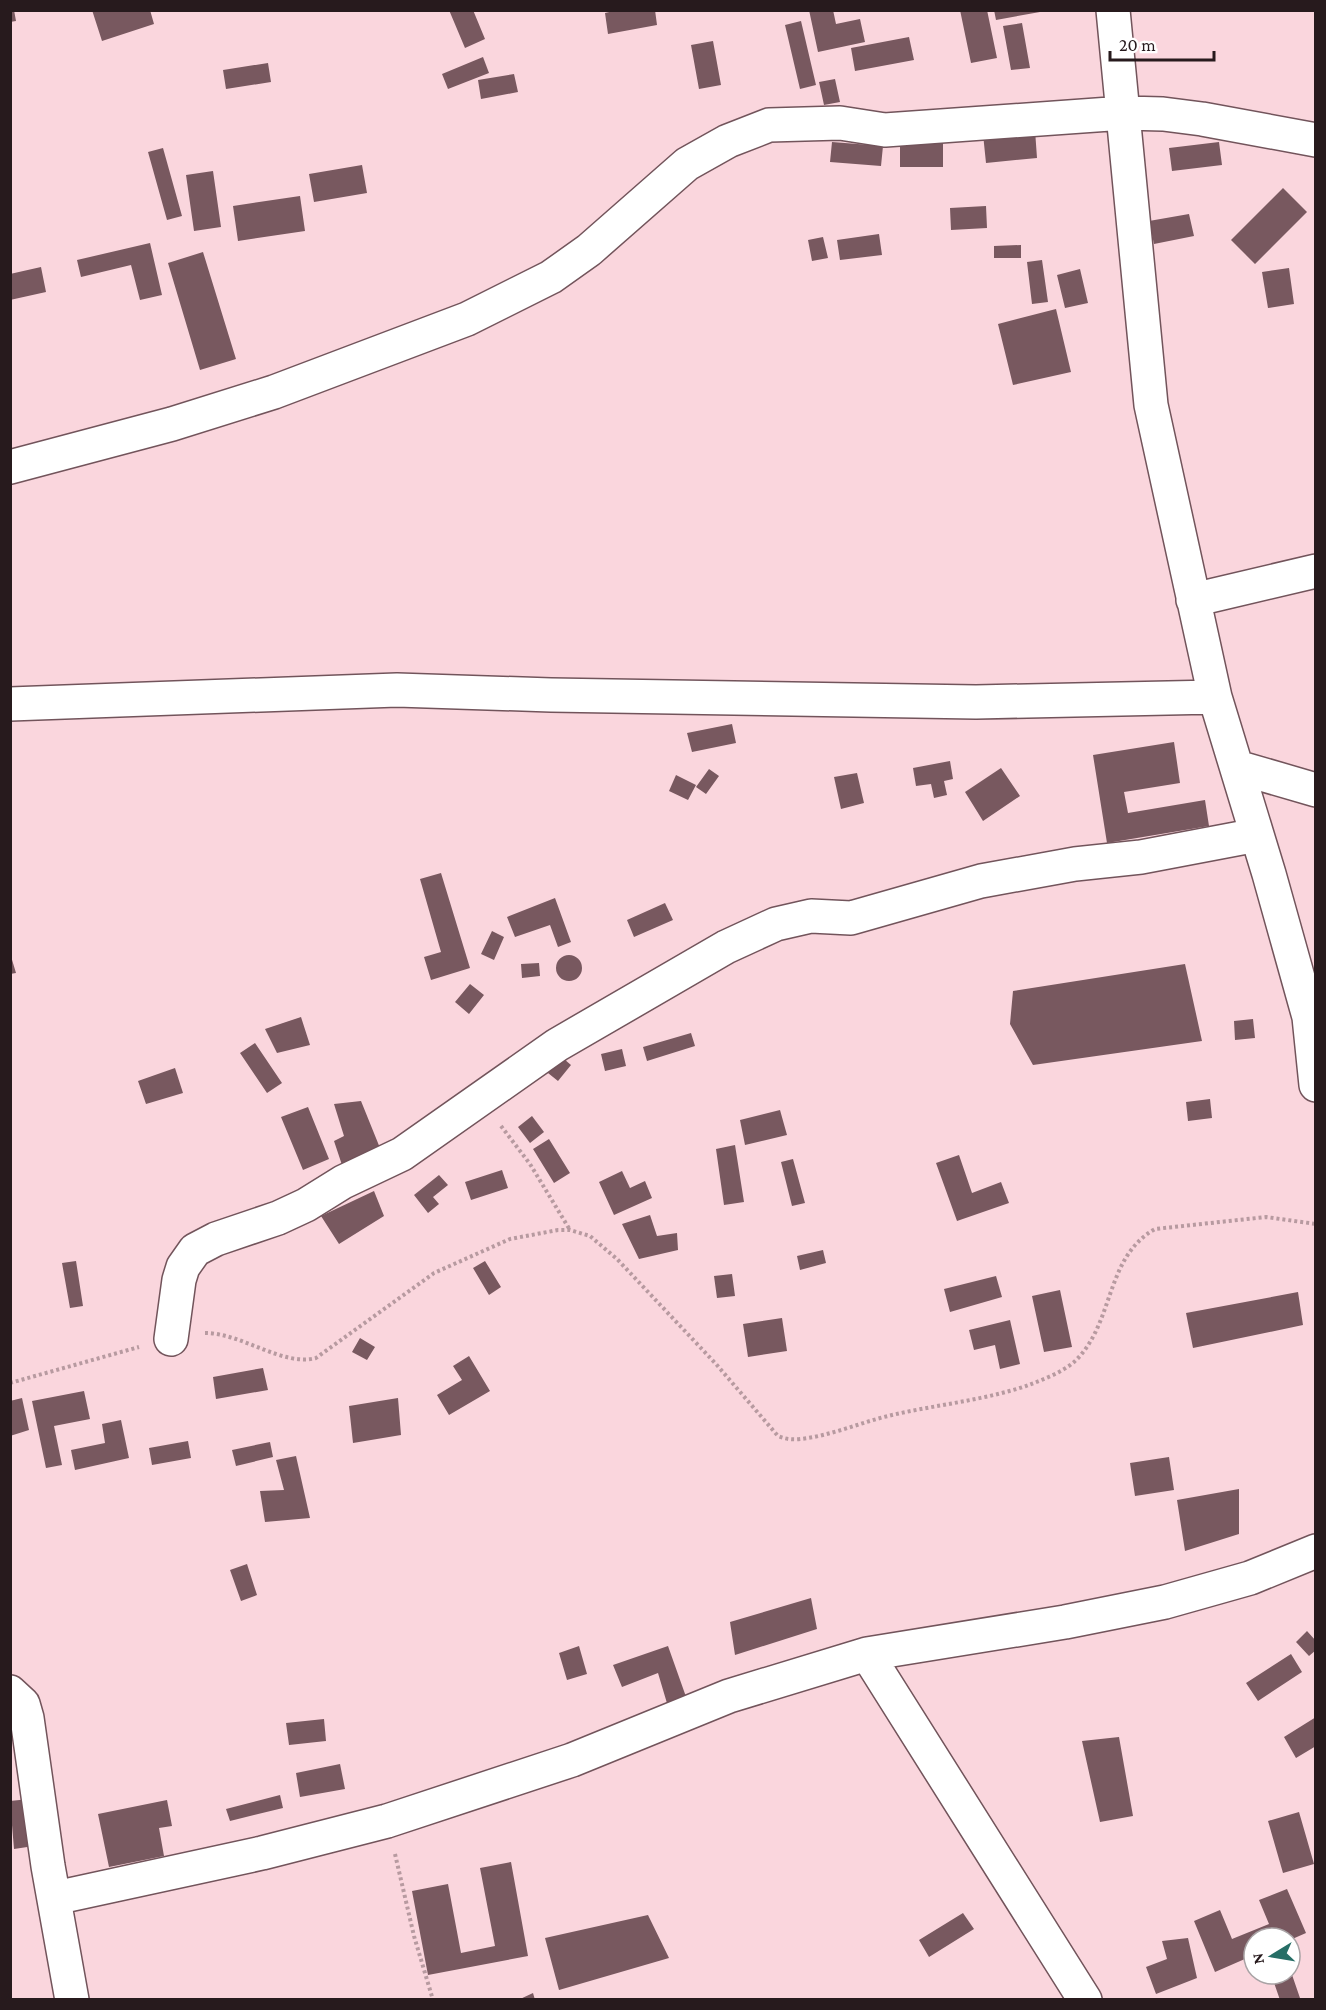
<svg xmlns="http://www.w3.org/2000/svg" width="1326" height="2010" font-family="'Crimson Pro',serif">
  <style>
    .building { fill: #78585f }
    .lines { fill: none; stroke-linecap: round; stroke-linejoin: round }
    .minor-casing { stroke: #72545b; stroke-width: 36 }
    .path { stroke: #b79aa0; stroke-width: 4; stroke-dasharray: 3 3; stroke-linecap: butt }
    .minor { stroke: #fff; stroke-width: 33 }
  </style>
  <rect width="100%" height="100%" fill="#fad6dd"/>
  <path class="building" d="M10,10H14L16,21L10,22Z
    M92,10H150L154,24L102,41Z
    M449,10H473L485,39L465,48Z
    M618,10H655L657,25L608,34L605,13Z
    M809,10H833L836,24L860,19L865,42L818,52Z
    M960,10H987L997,58L971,63Z
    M994,10H1040V12L996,20Z
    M801,21L816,85L800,89L785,25Z
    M1022,23L1030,68L1011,70L1003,26Z
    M909,37L914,60L855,71L851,48Z
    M713,41L721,85L699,89L691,45Z
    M483,57L489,73L448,89L442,74Z
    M268,63L271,82L226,89L223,70Z
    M514,74L518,92L481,99L478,80Z
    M835,79L840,102L824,105L819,82Z
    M1035,130L1037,158L986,163L983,134Z
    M832,142L883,146L881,166L830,162Z
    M900,142H943V167H900Z
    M1219,142L1222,165L1172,171L1169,148Z
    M163,148L182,216L167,220L148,152Z
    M362,165L367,193L314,202L309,174Z
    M213,171L221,227L194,231L186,175Z
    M1283,188L1307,212L1255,264L1231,240Z
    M300,196L305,231L238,241L233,206Z
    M986,206L987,228L951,230L950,208Z
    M1189,214L1194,236L1154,244L1149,221Z
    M879,234L882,255L840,260L837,240Z
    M823,237L828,258L812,261L808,240Z
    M150,243L162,295L140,300L131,265L81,277L77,260Z
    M1021,245V258H994V246Z
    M203,252L236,359L200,370L168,263Z
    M1042,260L1048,302L1032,304L1027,262Z
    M41,267L46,292L10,300V274Z
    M1289,268L1294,304L1268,308L1262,272Z
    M1080,269L1088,303L1065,308L1057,275Z
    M1056,309L1071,372L1013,385L998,324Z
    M732,724L736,743L692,752L687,733Z
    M1174,742L1180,783L1124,792L1128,813L1205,800L1209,826L1107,843L1093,755Z
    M950,761L953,779L944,781L947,795L934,798L931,784L916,786L913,768Z
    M1001,768L1020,796L983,821L965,792Z
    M709,769L719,776L706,794L696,787Z
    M857,773L864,803L841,809L834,777Z
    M676,775L696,785L688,800L669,791Z
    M441,873L470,968L431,980L424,957L441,952L420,879Z
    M555,898L571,942L558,947L550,925L515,937L507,917Z
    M665,903L673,920L634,937L627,920Z
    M492,931L504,937L494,960L481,954Z
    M10,953L16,973L10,974Z
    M556 968a13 13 0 1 1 26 0a13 13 0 1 1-26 0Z
    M539,963L540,976L522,978L521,964Z
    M1185,964L1202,1041L1033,1065L1010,1024L1013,991Z
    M470,984L484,995L469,1014L455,1002Z
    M301,1017L310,1045L277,1053L265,1029Z
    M1253,1019L1255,1038L1235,1040L1234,1021Z
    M691,1033L695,1046L647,1061L643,1047Z
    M255,1043L282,1083L267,1093L240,1053Z
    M622,1049L626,1066L605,1071L601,1054Z
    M557,1053L571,1065L558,1081L543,1069Z
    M175,1068L183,1093L146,1104L138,1081Z
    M1210,1099L1212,1118L1188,1121L1186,1102Z
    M361,1101L380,1148L342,1165L334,1141L344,1136L334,1104Z
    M308,1107L329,1159L303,1170L281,1117Z
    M780,1110L787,1135L745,1145L740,1120Z
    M532,1116L544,1132L530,1143L518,1127Z
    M549,1139L570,1173L554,1183L533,1149Z
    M735,1145L744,1202L724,1205L716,1149Z
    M959,1155L972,1193L1001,1182L1009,1203L957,1221L936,1163Z
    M793,1159L805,1203L792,1206L781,1162Z
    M502,1170L508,1188L471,1200L465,1182Z
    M622,1171L630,1188L645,1181L652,1198L614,1215L599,1182Z
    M439,1175L448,1185L433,1197L439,1204L428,1213L414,1195Z
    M374,1191L384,1216L339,1244L321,1216Z
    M650,1215L657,1236L677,1233L678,1250L639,1259L622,1224Z
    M823,1250L826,1263L800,1270L797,1256Z
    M76,1261L83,1306L70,1308L62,1263Z
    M485,1261L501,1287L489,1295L473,1268Z
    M732,1274L735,1296L717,1298L714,1276Z
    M996,1276L1002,1297L950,1312L944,1289Z
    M1060,1290L1072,1347L1044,1352L1032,1296Z
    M1298,1292L1303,1325L1193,1348L1186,1313Z
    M782,1318L787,1351L748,1357L743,1324Z
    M1010,1320L1020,1364L1000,1369L995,1345L974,1350L969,1330Z
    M360,1338L375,1347L367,1360L352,1352Z
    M469,1356L490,1391L449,1415L437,1395L462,1380L453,1366Z
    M263,1368L268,1390L216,1399L213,1377Z
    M84,1391L90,1419L54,1426L62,1465L46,1468L32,1401Z
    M22,1398L29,1430L10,1436V1401Z
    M398,1398L401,1435L353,1443L349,1406Z
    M121,1420L129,1458L75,1470L71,1450L105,1443L102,1424Z
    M188,1441L191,1458L152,1465L149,1448Z
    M270,1442L273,1457L236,1466L232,1450Z
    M296,1456L310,1518L265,1522L260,1491L284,1490L276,1460Z
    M1169,1457L1174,1490L1135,1496L1130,1463Z
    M1239,1489V1534L1185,1551L1177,1500Z
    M247,1564L257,1595L241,1601L230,1570Z
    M811,1598L817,1629L735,1655L730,1622Z
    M1307,1631L1316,1641V1650L1309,1656L1296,1642Z
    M579,1646L587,1674L567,1680L559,1653Z
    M668,1646L690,1708L669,1710L658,1673L622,1687L613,1665Z
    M1291,1654L1302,1672L1258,1701L1246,1683Z
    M1316,1717V1746L1296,1758L1284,1737Z
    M324,1719L326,1741L289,1745L286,1723Z
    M1119,1737L1133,1816L1100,1822L1082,1741Z
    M340,1764L345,1789L300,1797L296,1773Z
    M280,1795L283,1808L230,1821L226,1809Z
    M29,1799L34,1846L14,1849L10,1801Z
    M167,1800L172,1826L159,1828L164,1856L109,1867L98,1814Z
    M1299,1812L1314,1864L1283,1873L1268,1821Z
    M511,1862L528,1956L428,1975L412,1891L448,1884L461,1953L495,1946L480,1868Z
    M1287,1889L1306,1933L1290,1940V1938H1254V1955L1215,1972L1194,1921L1220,1910L1232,1939L1269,1924L1259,1900Z
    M963,1913L974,1929L929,1957L919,1940Z
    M648,1915L669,1958L559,1990L545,1938Z
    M1188,1938L1197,1978L1156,1994L1146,1967L1167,1959L1162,1941Z
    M1290,1969L1300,1998L1280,2000L1271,1974H1290Z
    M533,1993L535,2000H518Z"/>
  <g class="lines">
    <defs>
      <path id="minor" d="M1113,10L1151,405L1215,697L1269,874L1309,1017L1316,1085
        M10,467L172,424L274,392L467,319L551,277L589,250L687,164L728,141L769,125L840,123L885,130L1124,113L1163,114L1202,119L1316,140
        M1193,600L1316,571
        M10,704L397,690L551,695L976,702L1215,697
        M1237,767L1316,790
        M171,1339L179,1280L183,1267L195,1250L216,1239L278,1218L306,1205L343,1182L402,1154L557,1045L726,947L776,924L811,916L851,918L981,881L1075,864L1141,857L1257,835
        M867,1654L1085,2000
        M10,1692L23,1704L27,1718L48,1866L72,2000
        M55,1898L262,1853L387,1821L572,1760L729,1696L867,1654L1065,1622L1165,1602L1250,1578L1316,1551"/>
    </defs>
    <use href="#minor" class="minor-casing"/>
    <path class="path" d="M501,1126L530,1164L570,1230
      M205,1333C242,1333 283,1367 316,1358L434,1273L510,1239L558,1230H570L590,1236L617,1259L716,1364L778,1436C785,1439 792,1440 800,1439C830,1436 859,1423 888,1416C933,1405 981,1401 1026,1386C1042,1380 1061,1373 1074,1362C1115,1324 1104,1258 1155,1229L1266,1217L1316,1224
      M10,1383L139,1347
      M395,1854L414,1936L433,2000"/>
    <use href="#minor" class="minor"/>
  </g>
  <rect width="1326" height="2010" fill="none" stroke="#271a1d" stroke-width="24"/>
  <g transform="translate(1272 1956) rotate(259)"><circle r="28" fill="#ffffff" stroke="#a9a3a5" stroke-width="1.5"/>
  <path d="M0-4.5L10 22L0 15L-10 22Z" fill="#266e66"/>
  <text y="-9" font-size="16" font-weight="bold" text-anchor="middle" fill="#271a1d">N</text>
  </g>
  <path d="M1110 51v9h104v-9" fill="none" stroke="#271a1d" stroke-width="3"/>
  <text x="1119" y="51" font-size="18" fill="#271a1d" stroke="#ffffff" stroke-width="4.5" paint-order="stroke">20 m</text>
</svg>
